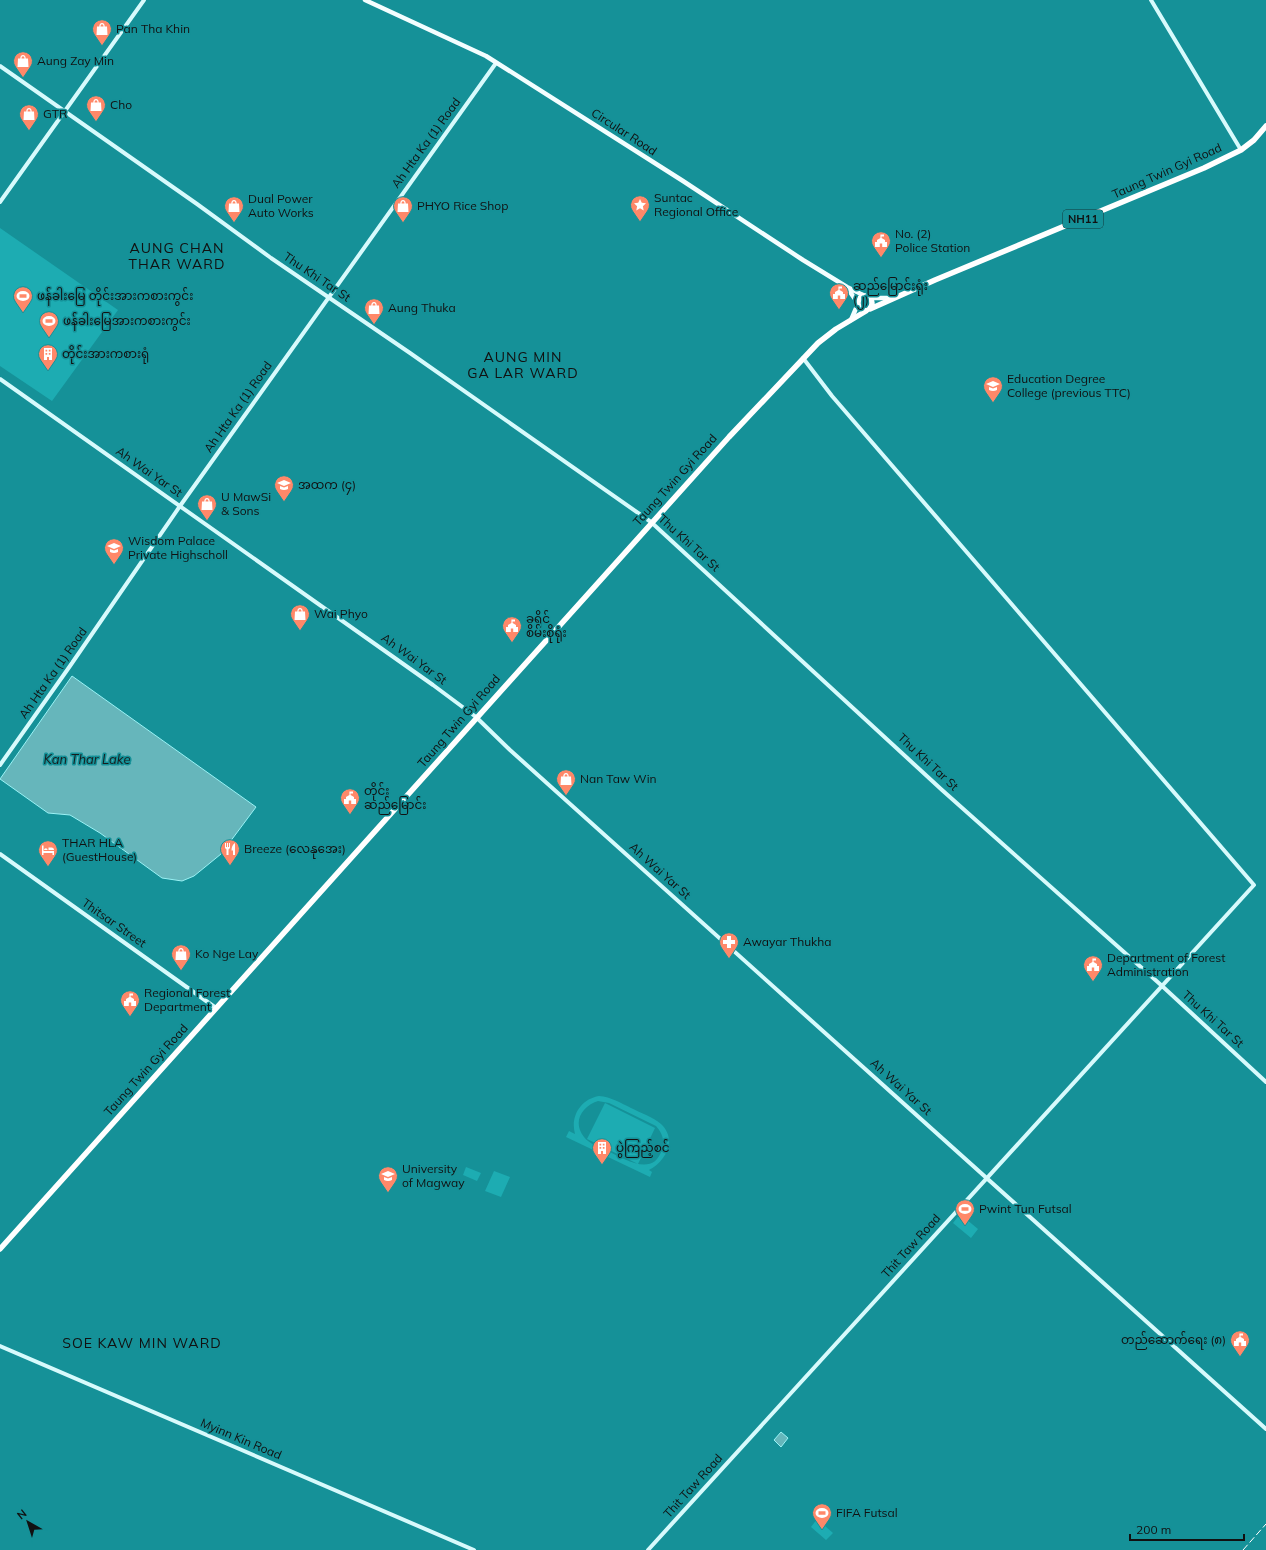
<svg xmlns="http://www.w3.org/2000/svg" width="1266" height="1550" font-family="Mulish,'Noto Sans Myanmar',sans-serif">
  <style>
    .green { fill: #1dacb2; fill-rule: evenodd }
    .water { fill: #66b6bb; stroke: #9af2f5 }
    .lines { fill: none; stroke-linecap: round; stroke-linejoin: round }
    .secondary { stroke: #d7fafc; stroke-width: 4 }
    .primary { stroke: #f3feff; stroke-width: 4.5 }
    .highway { stroke: #fff; stroke-width: 5.5 }
    .rail { stroke: #fff; stroke-width: 1; stroke-dasharray: 7 3; stroke-linecap: butt }
    .labels { text-anchor: middle; stroke-width: 3; stroke-linejoin: round; paint-order: stroke }
    .shield { fill: #159198; stroke: #12373a; stroke-width: 1 }
    .shield-label { font-size: 11px; font-weight: bold; fill: #111 }
    .poi-label { font-size: 12px; fill: #111; stroke: #159198; text-anchor: start }
    .street-label { font-size: 12px; fill: #111; stroke: #159198 }
    .water-label { font-size: 13px; font-style: italic; fill: #191c1d; stroke: #159198 }
    .quarter-label { font-size: 14px; letter-spacing: 1px; fill: #111; stroke: #159198 }
  </style>
  <rect width="100%" height="100%" fill="#159198"/>
  <path class="green" d="M0,228L118,310L52,401L0,366Z
    M599,1096C611,1097 621,1103 631,1108C641,1113 653,1117 661,1124C678,1140 665,1162 649,1170L652,1172L650,1177L566,1137L569,1131L575,1134C570,1116 581,1099 599,1096ZM598,1101L609,1103L656,1126C662,1133 665,1140 662,1149C654,1178 624,1159 608,1151C600,1147 589,1144 584,1137C572,1122 582,1106 598,1101Z
    M605,1103L655,1128L638,1164L587,1139Z
    M466,1167L481,1173L477,1181L463,1175Z
    M494,1171L510,1177L501,1197L485,1191Z
    M960,1214L978,1229L971,1238L953,1223Z
    M817,1519L833,1533L826,1540L811,1527Z"/>
  <path class="water" d="M72,676L256,807L221,854L194,876L182,881L162,878L100,833L70,815L48,813L0,779Z
    M781,1432L788,1438L781,1447L774,1440Z"/>
  <g class="lines">
    <path class="secondary" d="M1151,0L1241,150
      M0,66L197,204L271,258L410,353L651,522L942,790L1161,985L1266,1082
      M0,202L144,0
      M0,379L433,685L476,717L510,750L1266,1429
      M0,765L70,666L180,506L496,63
      M0,854L216,1008
      M0,1346L474,1550
      M648,1550L1254,885L832,396L803,358"/>
    <path class="primary" d="M365,0L486,56L683,181L803,260L847,287L865,296
      M848,289L857,302
      M870,298H891
      M851,320L857,306"/>
    <path class="highway" d="M858 303a7 7 0 1 1 14 0a7 7 0 1 1-14 0Z
      M870,309L935,280L1204,168L1241,150L1254,140L1266,126
      M0,1249L729,437L818,343L836,329L866,311"/>
    <path class="rail" d="M1243,1550L1266,1524"/>
  </g>
  <defs>
    <symbol id="shop-pin" viewBox="-11 -11 22 30"><path d="M0 17L-7.5 6A9.5 9.5 0 1 1 7.5 6Z" fill="#ff8869" stroke="#159198"/><path d="M-5-2.5h2.3a2.7 3.5 0 0 1 5.4 0H5L5.5 6h-11ZM-1.5-2.5h3a1.5 2.3 0 0 0-3 0Z" fill="#fff"/></symbol>
    <symbol id="sight-pin" viewBox="-11 -11 22 30"><path d="M0 17L-7.5 6A9.5 9.5 0 1 1 7.5 6Z" fill="#ff8869" stroke="#159198"/><path d="M0-6L1.8-2.2L6-1.7L2.9 1.2L3.7 5.4L0 3.3L-3.7 5.4L-2.9 1.2L-6-1.7L-1.8-2.2Z" fill="#fff"/></symbol>
    <symbol id="civic-pin" viewBox="-11 -11 22 30"><path d="M0 17L-7.5 6A9.5 9.5 0 1 1 7.5 6Z" fill="#ff8869" stroke="#159198"/><path d="M-.6-6.5H3V-4.5H.6V-3L4-1V1h2V6H-6V1h2V-1L-.6-3ZM-1.2 2.5V6h2.4V2.5Z" fill="#fff"/></symbol>
    <symbol id="stadium-pin" viewBox="-11 -11 22 30"><path d="M0 17L-7.5 6A9.5 9.5 0 1 1 7.5 6Z" fill="#ff8869" stroke="#159198"/><path d="M0-5a6.5 5 0 1 0 0 10a6.5 5 0 1 0 0-10ZM-3.5-1.8h7v3.6h-7Z" fill="#fff"/></symbol>
    <symbol id="building-pin" viewBox="-11 -11 22 30"><path d="M0 17L-7.5 6A9.5 9.5 0 1 1 7.5 6Z" fill="#ff8869" stroke="#159198"/><path d="M-4-6H4V6H1V3H-1V6H-4ZM-2.5-4.3h1.7v1.8h-1.7ZM.8-4.3h1.7v1.8H.8ZM-2.5-1h1.7V.8h-1.7ZM.8-1h1.7V.8H.8Z" fill="#fff"/></symbol>
    <symbol id="university-pin" viewBox="-11 -11 22 30"><path d="M0 17L-7.5 6A9.5 9.5 0 1 1 7.5 6Z" fill="#ff8869" stroke="#159198"/><path d="M0-5L7-2L0 1L-7-2ZM-4 1L0 2.5L4 1V4Q0 6-4 4Z" fill="#fff"/></symbol>
    <symbol id="school-pin" viewBox="-11 -11 22 30"><path d="M0 17L-7.5 6A9.5 9.5 0 1 1 7.5 6Z" fill="#ff8869" stroke="#159198"/><path d="M0-5L7-2L0 1L-7-2ZM-4 1L0 2.5L4 1V4Q0 6-4 4Z" fill="#fff"/></symbol>
    <symbol id="restaurant-pin" viewBox="-11 -11 22 30"><path d="M0 17L-7.5 6A9.5 9.5 0 1 1 7.5 6Z" fill="#ff8869" stroke="#159198"/><path d="M-5-6h1v4h1v-4h1v4h1v-4h1v5L-1.5 .5V6h-2V.5L-5-1ZM5-6V6H3V1.5H1.5Q1.5-4 5-6Z" fill="#fff"/></symbol>
    <symbol id="hotel-pin" viewBox="-11 -11 22 30"><path d="M0 17L-7.5 6A9.5 9.5 0 1 1 7.5 6Z" fill="#ff8869" stroke="#159198"/><path d="M-6-4.5h1.5V1H6V5H4.5V3h-9V5H-6ZM-4 0a1.8 1.8 0 1 1 3.6 0ZM.5 0V-2.5h3Q6-2.5 6 0Z" fill="#fff"/></symbol>
    <symbol id="pharmacy-pin" viewBox="-11 -11 22 30"><path d="M0 17L-7.5 6A9.5 9.5 0 1 1 7.5 6Z" fill="#ff8869" stroke="#159198"/><path d="M-2-6h4v4h4v4h-4v4h-4v-4h-4v-4h4Z" fill="#fff"/></symbol>
  </defs>
  <g fill-rule="evenodd">
    <use href="#shop-pin" x="91" y="18" width="22" height="30"/>
    <use href="#shop-pin" x="12" y="50" width="22" height="30"/>
    <use href="#shop-pin" x="85" y="94" width="22" height="30"/>
    <use href="#shop-pin" x="18" y="103" width="22" height="30"/>
    <use href="#sight-pin" x="629" y="194" width="22" height="30"/>
    <use href="#shop-pin" x="223" y="195" width="22" height="30"/>
    <use href="#shop-pin" x="392" y="195" width="22" height="30"/>
    <use href="#civic-pin" x="870" y="230" width="22" height="30"/>
    <use href="#civic-pin" x="828" y="282" width="22" height="30"/>
    <use href="#stadium-pin" x="12" y="285" width="22" height="30"/>
    <use href="#shop-pin" x="363" y="297" width="22" height="30"/>
    <use href="#stadium-pin" x="38" y="310" width="22" height="30"/>
    <use href="#building-pin" x="37" y="343" width="22" height="30"/>
    <use href="#university-pin" x="982" y="375" width="22" height="30"/>
    <use href="#school-pin" x="273" y="474" width="22" height="30"/>
    <use href="#shop-pin" x="196" y="493" width="22" height="30"/>
    <use href="#school-pin" x="103" y="537" width="22" height="30"/>
    <use href="#shop-pin" x="289" y="603" width="22" height="30"/>
    <use href="#civic-pin" x="501" y="615" width="22" height="30"/>
    <use href="#shop-pin" x="555" y="768" width="22" height="30"/>
    <use href="#civic-pin" x="339" y="787" width="22" height="30"/>
    <use href="#restaurant-pin" x="219" y="838" width="22" height="30"/>
    <use href="#hotel-pin" x="37" y="839" width="22" height="30"/>
    <use href="#pharmacy-pin" x="718" y="931" width="22" height="30"/>
    <use href="#shop-pin" x="170" y="943" width="22" height="30"/>
    <use href="#civic-pin" x="1082" y="954" width="22" height="30"/>
    <use href="#civic-pin" x="119" y="989" width="22" height="30"/>
    <use href="#building-pin" x="591" y="1137" width="22" height="30"/>
    <use href="#university-pin" x="377" y="1165" width="22" height="30"/>
    <use href="#stadium-pin" x="954" y="1198" width="22" height="30"/>
    <use href="#civic-pin" x="1229" y="1329" width="22" height="30"/>
    <use href="#stadium-pin" x="811" y="1502" width="22" height="30"/>
  </g>
  <g class="labels">
    <rect class="shield" x="1063" y="210" width="40" height="18" rx="3"/>
    <g class="shield-label">
      <text x="1083" y="223">NH11</text>
    </g>
    <g class="poi-label">
      <text x="116" y="33">Pan Tha Khin</text>
      <text x="37" y="65">Aung Zay Min</text>
      <text x="110" y="109">Cho</text>
      <text x="43" y="118">GTR</text>
      <text x="654" y="202">Suntac<tspan x="654" dy="14">Regional Office</tspan></text>
      <text x="248" y="203">Dual Power<tspan x="248" dy="14">Auto Works</tspan></text>
      <text x="417" y="210">PHYO Rice Shop</text>
      <text x="895" y="238">No. (2)<tspan x="895" dy="14">Police Station</tspan></text>
      <text x="853" y="290">ဆည်မြောင်းရုံး<tspan x="853" dy="14">(၂)</tspan></text>
      <text x="37" y="300">ဖန်ခါးမြေ တိုင်းအားကစားကွင်း</text>
      <text x="388" y="312">Aung Thuka</text>
      <text x="63" y="325">ဖန်ခါးမြေအားကစားကွင်း</text>
      <text x="62" y="358">တိုင်းအားကစားရုံ</text>
      <text x="1007" y="383">Education Degree<tspan x="1007" dy="14">College (previous TTC)</tspan></text>
      <text x="298" y="489">အထက (၄)</text>
      <text x="221" y="501">U MawSi<tspan x="221" dy="14">&amp; Sons</tspan></text>
      <text x="128" y="545">Wisdom Palace<tspan x="128" dy="14">Private Highscholl</tspan></text>
      <text x="314" y="618">Wai Phyo</text>
      <text x="526" y="623">ခရိုင်<tspan x="526" dy="14">စိမ်းစိုရုံး</tspan></text>
      <text x="580" y="783">Nan Taw Win</text>
      <text x="364" y="795">တိုင်း<tspan x="364" dy="14">ဆည်မြောင်း</tspan></text>
      <text x="62" y="847">THAR HLA<tspan x="62" dy="14">(GuestHouse)</tspan></text>
      <text x="244" y="853">Breeze (လေနုအေး)</text>
      <text x="743" y="946">Awayar Thukha</text>
      <text x="195" y="958">Ko Nge Lay</text>
      <text x="1107" y="962">Department of Forest<tspan x="1107" dy="14">Administration</tspan></text>
      <text x="144" y="997">Regional Forest<tspan x="144" dy="14">Department</tspan></text>
      <text x="616" y="1152">ပွဲကြည့်စင်</text>
      <text x="402" y="1173">University<tspan x="402" dy="14">of Magway</tspan></text>
      <text x="979" y="1213">Pwint Tun Futsal</text>
      <text x="1226" y="1344" text-anchor="end">တည်ဆောက်ရေး (၈)</text>
      <text x="836" y="1517">FIFA Futsal</text>
    </g>
    <g class="street-label">
      <text transform="translate(624 132) rotate(33)" y="4">Circular Road</text>
      <text transform="translate(426 143) rotate(-54)" y="4">Ah Hta Ka (1) Road</text>
      <text transform="translate(1167 171) rotate(-24)" y="4">Taung Twin Gyi Road</text>
      <text transform="translate(317 277) rotate(34)" y="4">Thu Khi Tar St</text>
      <text transform="translate(238 407) rotate(-55)" y="4">Ah Hta Ka (1) Road</text>
      <text transform="translate(149 472) rotate(35)" y="4">Ah Wai Yar St</text>
      <text transform="translate(675 480) rotate(-48)" y="4">Taung Twin Gyi Road</text>
      <text transform="translate(689 543) rotate(42)" y="4">Thu Khi Tar St</text>
      <text transform="translate(414 659) rotate(36)" y="4">Ah Wai Yar St</text>
      <text transform="translate(53 673) rotate(-55)" y="4">Ah Hta Ka (1) Road</text>
      <text transform="translate(459 721) rotate(-49)" y="4">Taung Twin Gyi Road</text>
      <text transform="translate(928 762) rotate(43)" y="4">Thu Khi Tar St</text>
      <text transform="translate(660 871) rotate(42)" y="4">Ah Wai Yar St</text>
      <text transform="translate(114 923) rotate(35)" y="4">Thitsar Street</text>
      <text transform="translate(1213 1019) rotate(42)" y="4">Thu Khi Tar St</text>
      <text transform="translate(146 1070) rotate(-48)" y="4">Taung Twin Gyi Road</text>
      <text transform="translate(901 1087) rotate(42)" y="4">Ah Wai Yar St</text>
      <text transform="translate(911 1246) rotate(-48)" y="4">Thit Taw Road</text>
      <text transform="translate(241 1439) rotate(23)" y="4">Myinn Kin Road</text>
      <text transform="translate(693 1486) rotate(-48)" y="4">Thit Taw Road</text>
    </g>
    <g class="water-label">
      <text x="87" y="764">Kan Thar Lake</text>
    </g>
    <g class="quarter-label">
      <text x="177" y="253">AUNG CHAN<tspan x="177" dy="16">THAR WARD</tspan></text>
      <text x="523" y="362">AUNG MIN<tspan x="523" dy="16">GA LAR WARD</tspan></text>
      <text x="142" y="1348">SOE KAW MIN WARD</text>
    </g>
  </g>
  <g transform="translate(28 1522) rotate(321)" stroke="#159198" stroke-width="3" paint-order="stroke">
  <path d="M0-3L7 15L0 10L-7 15Z" fill="#111111"/>
  <text y="-6" font-size="11" font-weight="bold" text-anchor="middle" fill="#111111">N</text>
  </g>
  <path d="M1130 1534v6h114v-6" fill="none" stroke="#111111" stroke-width="2"/>
  <text x="1136" y="1534" font-size="12" fill="#111111" stroke="#159198" stroke-width="3" paint-order="stroke">200 m</text>
</svg>
